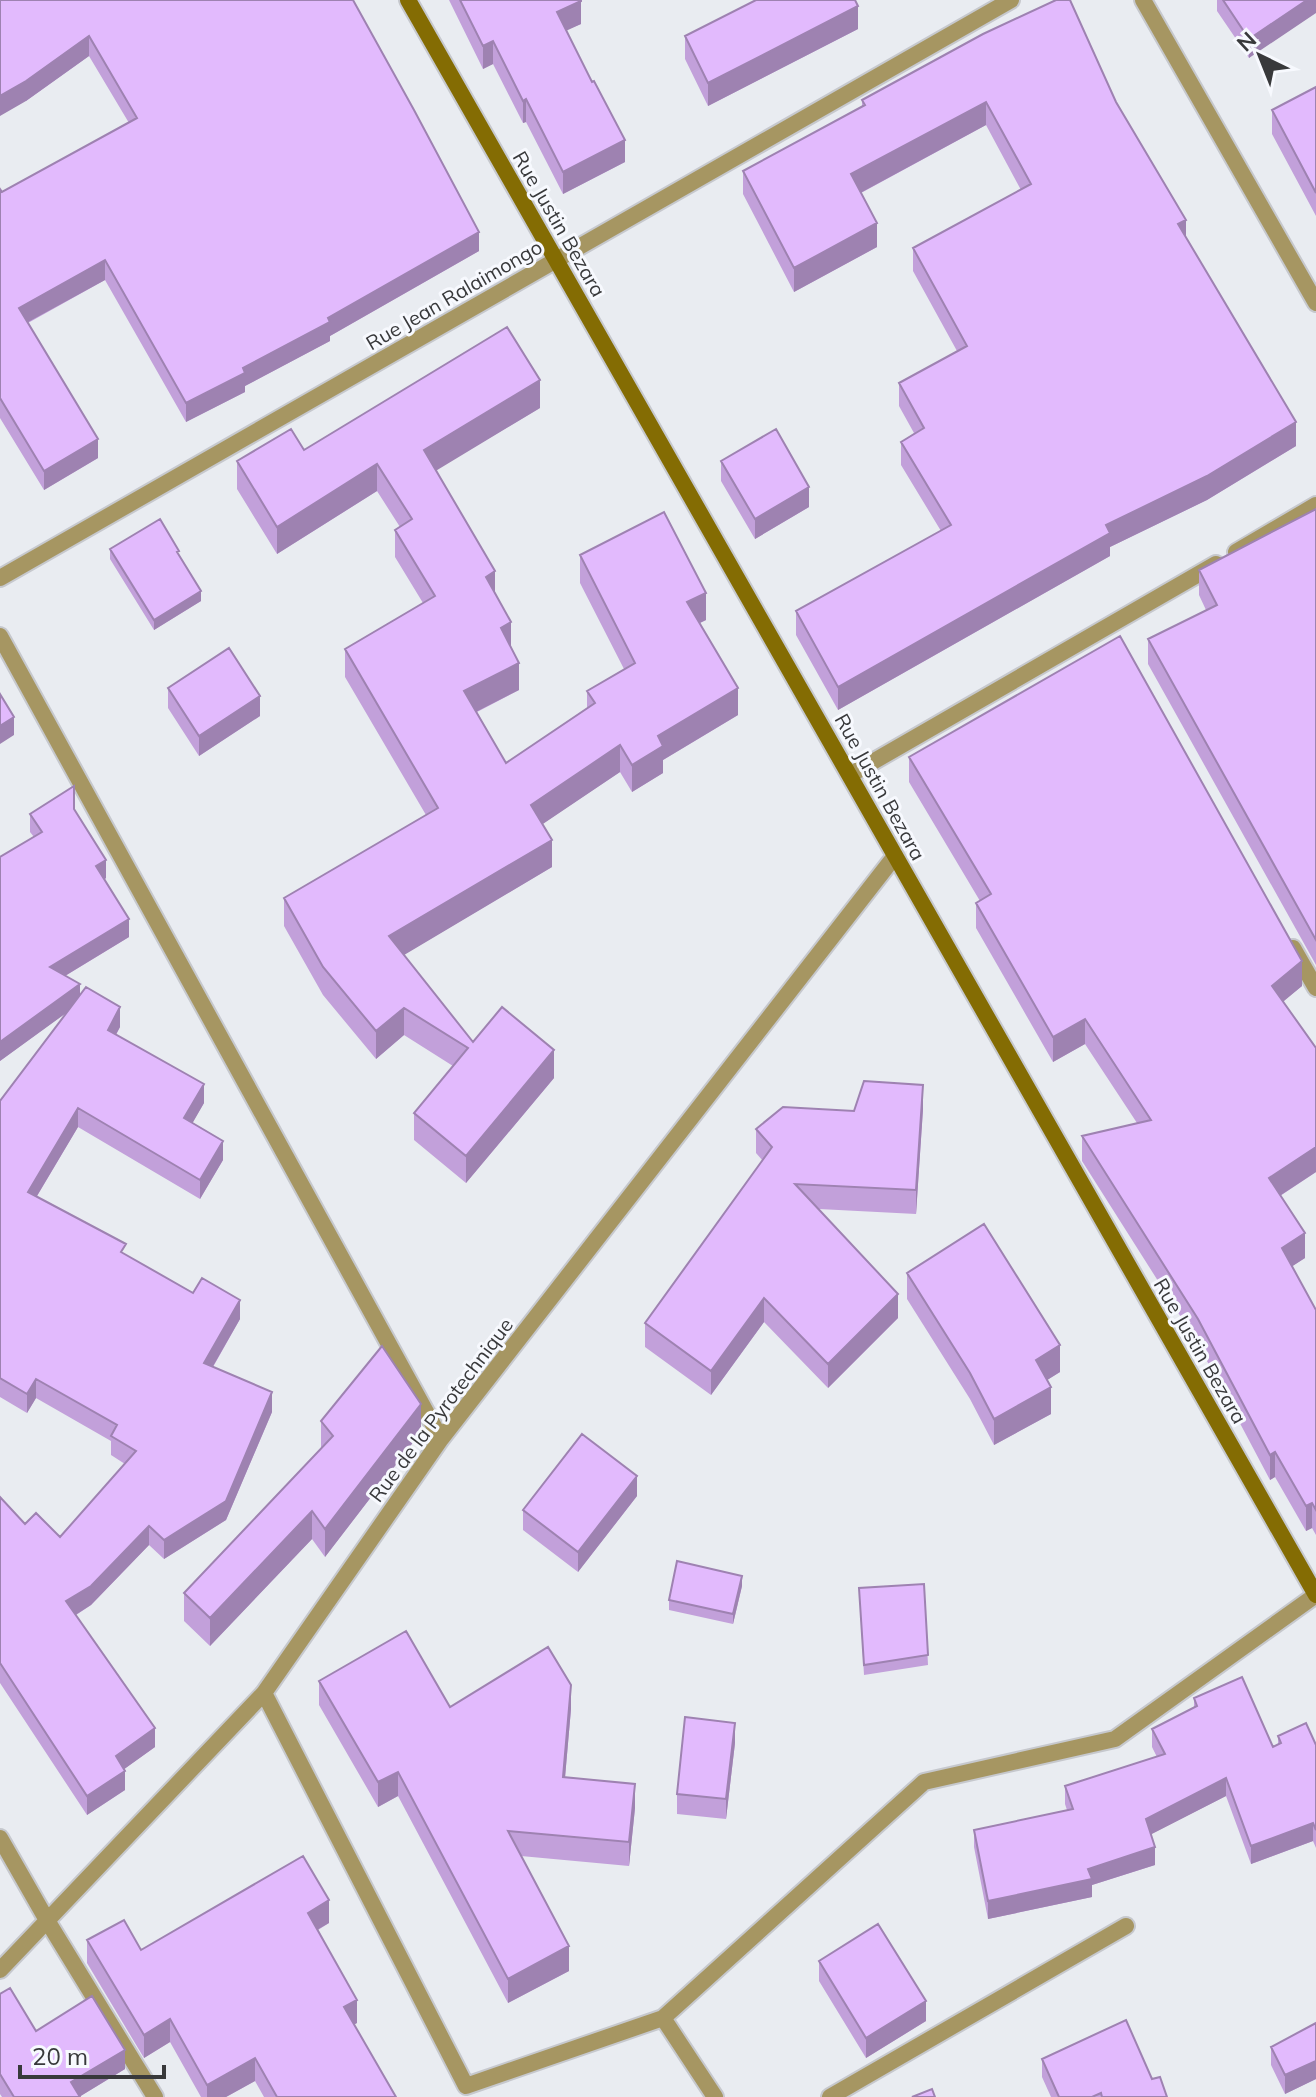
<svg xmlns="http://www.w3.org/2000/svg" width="1316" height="2097" font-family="Mulish,sans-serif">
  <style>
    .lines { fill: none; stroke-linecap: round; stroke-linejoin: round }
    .service-casing { stroke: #c6c8cd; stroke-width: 20 }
    .minor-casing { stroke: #c6c8cd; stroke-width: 20 }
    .secondary-casing { stroke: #c6c8cd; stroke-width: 20 }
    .service { stroke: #a69662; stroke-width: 16 }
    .minor { stroke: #a69662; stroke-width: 16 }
    .secondary { stroke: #846c03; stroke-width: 16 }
    .wall { fill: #c2a0da }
    .shaded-wall { fill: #9e82b1 }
    .building { fill: #e2bafd; stroke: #9e82b1; stroke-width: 2 }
    .labels { text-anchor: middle; stroke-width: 6; stroke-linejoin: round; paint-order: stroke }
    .street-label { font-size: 20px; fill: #38393b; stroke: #f7f9fe }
  </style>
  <rect width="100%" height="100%" fill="#e9ecf1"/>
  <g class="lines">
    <defs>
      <path id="service" d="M1293,948L1316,988"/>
      <path id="minor" d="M1143,0L1316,303
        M1236,552L1316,505
        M0,578L1011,0
        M0,636L441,1439
        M850,775L1216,564
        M264,1693L466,2086L663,2018L924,1782L1115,1739L1316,1595
        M0,1838L48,1922L155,2097
        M0,1970L264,1693L441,1439L895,856
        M663,2018L715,2097
        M830,2097L1126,1926"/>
      <path id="secondary" d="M408,0L1316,1595"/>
    </defs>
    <use href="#service" class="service-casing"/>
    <use href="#minor" class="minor-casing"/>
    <use href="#secondary" class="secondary-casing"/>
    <use href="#service" class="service"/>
    <use href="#minor" class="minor"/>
    <use href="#secondary" class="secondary"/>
  </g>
  <path class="wall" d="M0,0H353L479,251L330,336V341L245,386V392L186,422L105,280L28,323L98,458L44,490L0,418V189L2,192L129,123L89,56L26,101Z
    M449,0H581V24L566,30L625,162L563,194L526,122L523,123L493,64L483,69Z
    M1217,0H1316L1249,58L1217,11Z
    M858,29L708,106L685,59V36Z
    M1316,87V216L1272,134V110Z
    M862,100L1116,102L1186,238L1296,446L1207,500L1110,547V556L838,710L796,635V611L941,531L901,465V442L914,433L899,406V383L957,351L913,271V248L1021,190L986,125L861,193L877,247L794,292L743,194V171L862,107Z
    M540,408L435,470L495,593L511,646L519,690L477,712L506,763L587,708V691L624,669L580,583V555L706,620L700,623L738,715L663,760V773L632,792L620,772L542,824L552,867L403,955L473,1042L554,1078L466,1183L414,1140V1113L453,1066L404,1035L376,1059L323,995L284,926V898L426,815L345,677V649L423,603L395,557V530L400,527L377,491L277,554L237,489V461Z
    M721,461L809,507L755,539L721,481Z
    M1316,509V965L1148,664V639L1206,610L1199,595V570Z
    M110,549L179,556L201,601L154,630L110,559Z
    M168,688L260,716L199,756L168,708Z
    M909,757L1302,986L1283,1001L1316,1048V1172L1280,1196L1305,1258L1292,1266L1316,1310V1535L1312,1528L1306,1531L1275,1477L1270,1480L1198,1344L1082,1161V1136L1137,1123L1085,1044L1053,1062L976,928V903L980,901L909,782Z
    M74,809L106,878L105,879L129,937L65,976L80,995L120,1027L116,1035L204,1103L192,1123L223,1160L200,1199L78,1127L37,1196L126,1255L240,1319L213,1367L272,1412L226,1520L164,1559L149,1545L91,1605L76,1615L155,1747L124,1769L125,1790L87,1815L0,1683V1497L25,1524L60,1537L125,1464L111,1455V1441L36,1398L27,1413L0,1397V1101L67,1012L0,1061V857L34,837L30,832V814Z
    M923,1109L916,1214L819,1209L898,1318L828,1388L764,1322L711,1395L645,1347V1323L763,1161L756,1153V1129L854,1111Z
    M907,1273L1060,1372L1047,1380L1051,1414L994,1445L970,1399L907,1299Z
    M321,1421L421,1432L325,1557L312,1539L210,1646L184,1621V1593L321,1448Z
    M637,1496L578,1572L523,1530V1510Z
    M924,1584L928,1665L864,1675L859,1588Z
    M742,1586L733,1624L669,1610V1600Z
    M319,1681L450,1707L571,1709L565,1777L635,1808L629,1866L521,1856L569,1971L508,2003L398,1796L378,1807L319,1705Z
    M1194,1698L1273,1747L1278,1745V1736L1316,1745V1848L1313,1841L1251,1864L1226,1796L1151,1834L1155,1865L1092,1885V1897L988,1919L974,1847V1830L1067,1810L1065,1804V1786L1157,1757L1152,1747V1729L1194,1707Z
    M735,1743L726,1819L677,1814V1794Z
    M329,1923L318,1930L357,2023L354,2024L396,2097H264L255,2081L226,2097H201L170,2042L144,2058L87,1963V1940L141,1950Z
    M819,1961L926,2021L866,2058L819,1981Z
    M0,1994L36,2031L125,2069L79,2097H2L0,2094Z
    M1316,2023V2079L1285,2094L1271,2065V2047Z
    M1042,2059L1152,2079L1167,2097H1051L1042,2077Z"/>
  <path class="shaded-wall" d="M1307,0H1316V13L1249,58V39Z
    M581,1V24L557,35V12Z
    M858,6V29L708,106V83Z
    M89,36V56L26,101L0,116V96Z
    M493,41V64L483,69V46Z
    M526,99V122L523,123V101Z
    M986,102V125L851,198V174Z
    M625,140V162L563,194V172Z
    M1186,220V243L1178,224Z
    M877,223V247L794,292V268Z
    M479,232V251L330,336V341L245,386V392L186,422V403L328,318Z
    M105,260V280L19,327V308Z
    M540,380V408L424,478V450Z
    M1296,422V446L1207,500L1110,547V556L838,710V687L1106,525Z
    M98,439V458L44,490V471Z
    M377,464V491L277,554V527Z
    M809,487V507L755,539V519Z
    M495,571V598L486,577Z
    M201,591V601L154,630V620Z
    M706,593V620L687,629V602Z
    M511,622V650L501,628Z
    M519,663V690L464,718V691Z
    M738,688V715L663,760V773L632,792V765L658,736Z
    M260,696V716L199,756V736Z
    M14,717V735L0,744V726Z
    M620,745V772L531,832V805Z
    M552,840V867L389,964V936Z
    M106,860V878L96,885V866Z
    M129,919V937L50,985V967Z
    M1302,961V986L1272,1011V986Z
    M80,984V1003L0,1061V1042Z
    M120,1007V1027L108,1049V1030Z
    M404,1008V1035L376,1059V1031Z
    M1085,1019V1044L1053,1062V1037Z
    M554,1050V1078L466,1183V1156Z
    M204,1084V1103L184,1138V1118Z
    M923,1085V1109L916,1214V1190Z
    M78,1108V1127L28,1211V1192Z
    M223,1141V1160L200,1199V1180Z
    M1316,1147V1172L1269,1203V1178Z
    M1305,1233V1258L1282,1273V1248Z
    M898,1294V1318L828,1388V1364Z
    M764,1298V1322L711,1395V1371Z
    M240,1300V1319L204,1382V1363Z
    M1060,1345V1372L1036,1387V1360Z
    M36,1379V1398L27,1413V1394Z
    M1051,1387V1414L994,1445V1419Z
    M272,1392V1412L226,1520L164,1559V1540Z
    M421,1404V1432L325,1557V1529Z
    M1275,1452V1477L1270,1480V1455Z
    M637,1476V1496L578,1572V1552Z
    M1312,1503V1528L1306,1531V1506Z
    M312,1511V1539L210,1646V1618Z
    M149,1526V1545L91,1605L66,1621V1601Z
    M742,1576V1586L733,1624V1614Z
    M571,1685V1709L563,1801V1777Z
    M735,1723V1743L726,1819V1799Z
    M155,1728V1747L116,1775V1756Z
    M125,1771V1790L87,1815V1796Z
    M398,1772V1796L378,1807V1782Z
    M1226,1778V1796L1146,1837V1819Z
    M635,1784V1808L629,1866V1842Z
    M1313,1823V1841L1251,1864V1846Z
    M1155,1847V1865L1092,1885V1897L988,1919V1901Z
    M329,1900V1923L308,1935V1913Z
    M569,1946V1971L508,2003V1979Z
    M357,2000V2023L344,2030V2007Z
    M926,2001V2021L866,2058V2038Z
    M170,2019V2042L144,2058V2035Z
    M125,2050V2069L79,2097L71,2082Z
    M255,2058V2081L226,2097H207V2085Z
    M1316,2061V2079L1285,2094V2075Z"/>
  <path class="building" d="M0,0H353L414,110L479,232L328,318L330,322L243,368L245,373L186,403L105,260L19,308L98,439L44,471L0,398V189L2,192L137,118L89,36L26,81L0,96Z
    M460,0H581V1L557,12L592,82L594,81L625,140L563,172L526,99L523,101L493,41L483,46Z
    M756,0H855L858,6L708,83L685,36Z
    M1056,0H1070L1116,102L1186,220L1178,224L1296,422L1207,476L1106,525L1110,533L838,687L796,611L951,525L901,442L924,428L899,383L967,346L913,248L1031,184L986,102L851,174L877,223L794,268L743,171L865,105L862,100L983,34Z
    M1223,0H1307L1249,39Z
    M1316,87V193L1272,110Z
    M507,327L540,380L424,450L495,571L486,577L511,622L501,628L519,663L464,691L506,763L595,703L587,691L635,663L580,555L664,512L706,593L687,602L738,688L658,736L663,746L632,765L620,745L531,805L552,840L389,936L473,1042L502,1007L554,1050L466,1156L414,1113L468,1048L404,1008L376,1031L323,967L284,898L438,808L345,649L435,596L395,530L412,519L377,464L277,527L237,461L291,429L304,450Z
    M776,429L809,487L755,519L721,461Z
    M1316,509V940L1148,639L1217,605L1199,570Z
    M160,519L179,551L177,552L201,591L154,620L110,549Z
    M1120,636L1302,961L1272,986L1316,1048V1147L1269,1178L1305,1233L1282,1248L1316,1310V1510L1312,1503L1306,1506L1275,1452L1270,1455L1198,1319L1082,1136L1151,1120L1085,1019L1053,1037L976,903L991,894L909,757Z
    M229,648L260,696L199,736L168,688Z
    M0,694L14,717L0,726Z
    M74,786V809L106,860L96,866L129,919L50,967L80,984L0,1042V857L42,832L30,814Z
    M86,987L120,1007L108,1030L204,1084L184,1118L223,1141L200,1180L78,1108L28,1192L126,1244L121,1252L193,1293L202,1278L240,1300L204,1363L272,1392L226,1501L164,1540L149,1526L91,1586L66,1601L155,1728L116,1756L125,1771L87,1796L0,1663V1497L25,1524L36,1513L60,1537L136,1451L111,1436L117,1425L36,1379L27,1394L0,1378V1101Z
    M864,1081L923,1085L916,1190L795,1184L898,1294L828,1364L764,1298L711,1371L645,1323L772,1147L756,1129L783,1107L854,1111Z
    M984,1224L1060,1345L1036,1360L1051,1387L994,1419L970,1373L907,1273Z
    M382,1346L421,1404L325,1529L312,1511L210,1618L184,1593L333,1436L321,1421Z
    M582,1434L637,1476L578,1552L523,1510Z
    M677,1561L742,1576L733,1614L669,1600Z
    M924,1584L928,1655L864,1665L859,1588Z
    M406,1631L450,1707L548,1647L571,1685L563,1777L635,1784L629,1842L508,1831L569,1946L508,1979L398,1772L378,1782L319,1681Z
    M1242,1677L1273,1747L1281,1743L1278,1736L1306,1723L1316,1745V1830L1313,1823L1251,1846L1226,1778L1146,1819L1155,1847L1088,1869L1092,1879L988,1901L974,1830L1073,1809L1065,1786L1165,1754L1152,1729L1197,1706L1194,1698Z
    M685,1717L735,1723L726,1799L677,1794Z
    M303,1856L329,1900L308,1913L357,2000L344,2007L396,2097H277L255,2058L207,2085L170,2019L144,2035L87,1940L124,1920L141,1950Z
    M878,1924L926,2001L866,2038L819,1961Z
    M10,1988L36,2031L92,1996L125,2050L71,2082L80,2097H14L0,2074V1994Z
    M1126,2020L1152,2079L1160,2077L1167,2097H1102L1101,2093L1092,2097H1059L1042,2059Z
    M1316,2023V2061L1285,2075L1271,2047Z
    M932,2089L935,2097H912Z"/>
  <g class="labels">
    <g class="street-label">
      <text transform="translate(559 224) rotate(60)" y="7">Rue Justin Bezara</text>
      <text transform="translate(454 295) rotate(-30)" y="7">Rue Jean Ralaimongo</text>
      <text transform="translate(880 787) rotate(61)" y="7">Rue Justin Bezara</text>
      <text transform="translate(1200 1351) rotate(60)" y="7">Rue Justin Bezara</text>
      <text transform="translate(441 1410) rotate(-53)" y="7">Rue de la Pyrotechnique</text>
    </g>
  </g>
  <g transform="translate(1260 56) rotate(317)" stroke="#f7f9fe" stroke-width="6" paint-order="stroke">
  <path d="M0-6L14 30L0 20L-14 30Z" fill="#38393b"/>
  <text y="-12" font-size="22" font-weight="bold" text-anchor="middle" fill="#38393b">N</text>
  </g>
  <path d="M20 2065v12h144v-12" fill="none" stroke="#38393b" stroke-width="4"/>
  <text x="32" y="2065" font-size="24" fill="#38393b" stroke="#f7f9fe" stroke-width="6" paint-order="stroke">20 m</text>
</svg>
